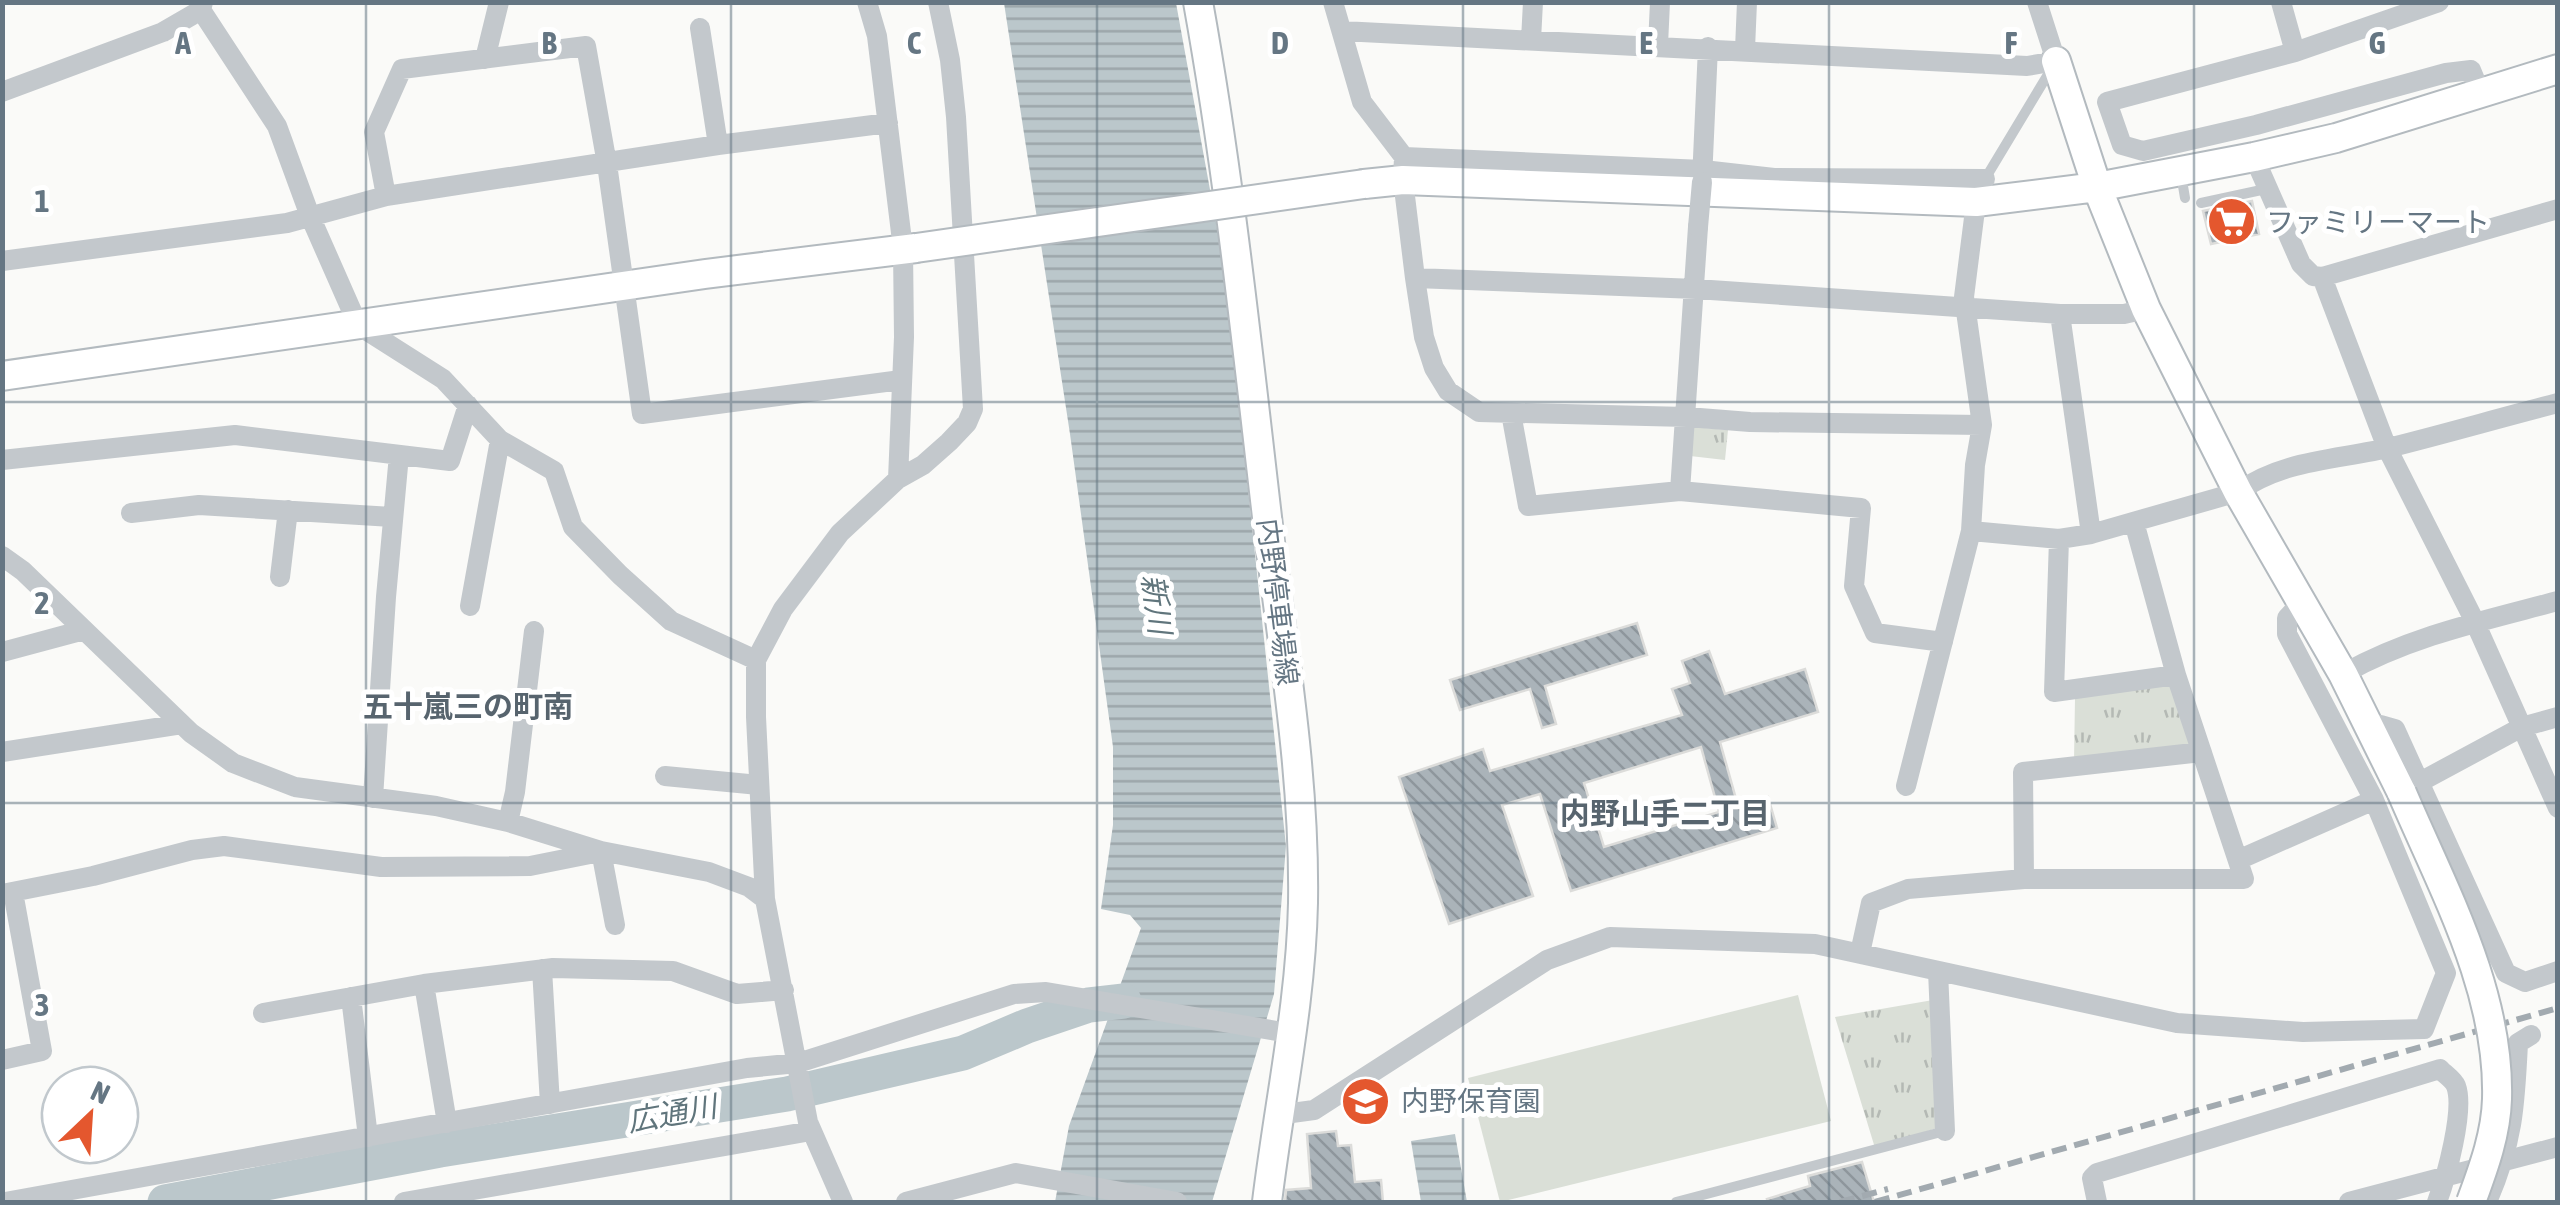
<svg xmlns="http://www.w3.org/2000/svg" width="2560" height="1205" font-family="'Asap Condensed','Noto Sans JP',sans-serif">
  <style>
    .grass { fill: #dadfd7 }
    .park { fill: url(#park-tufts) }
    .water { fill: url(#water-rules) }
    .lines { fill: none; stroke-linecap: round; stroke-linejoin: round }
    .river { stroke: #bbc7cb; stroke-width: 35 }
    .building { fill: url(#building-back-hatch); stroke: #dcdcda; stroke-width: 2.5; fill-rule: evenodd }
    .secondary-casing { stroke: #b3babf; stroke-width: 32 }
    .lane { stroke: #c3c8cc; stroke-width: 10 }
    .street { stroke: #c3c8cc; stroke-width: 20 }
    .secondary { stroke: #fff; stroke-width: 28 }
    .rail { stroke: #a2aab0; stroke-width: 6; stroke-dasharray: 15 8; stroke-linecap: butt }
    .secondary-bridge-casing { stroke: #b3babf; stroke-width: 32; stroke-linecap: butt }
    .street-bridge { stroke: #c3c8cc; stroke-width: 20 }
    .secondary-bridge { stroke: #fff; stroke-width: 28 }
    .grid { fill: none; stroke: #657683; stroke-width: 2.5; stroke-opacity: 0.55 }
    .labels { text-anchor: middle; stroke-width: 10; stroke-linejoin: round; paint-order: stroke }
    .poi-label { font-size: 28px; fill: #657683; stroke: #fff; text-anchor: start }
    .street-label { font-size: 28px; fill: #657683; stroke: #fff }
    .water-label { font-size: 30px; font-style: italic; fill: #60757c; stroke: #fff }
    .neighbourhood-label { font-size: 30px; font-weight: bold; fill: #57646e; stroke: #fff }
    .grid-label { font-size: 32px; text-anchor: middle; font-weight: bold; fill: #657683; stroke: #fff; stroke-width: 10; stroke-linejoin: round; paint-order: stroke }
  </style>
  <defs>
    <pattern id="park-tufts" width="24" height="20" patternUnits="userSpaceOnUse" patternTransform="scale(2.5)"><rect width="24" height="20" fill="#dadfd7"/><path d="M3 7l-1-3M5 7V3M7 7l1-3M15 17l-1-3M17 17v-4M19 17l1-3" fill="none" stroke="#b4b9b4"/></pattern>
    <pattern id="water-rules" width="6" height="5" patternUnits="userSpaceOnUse" patternTransform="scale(2.5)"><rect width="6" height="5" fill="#bbc7cb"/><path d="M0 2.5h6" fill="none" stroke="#9ca6aa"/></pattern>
    <pattern id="building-back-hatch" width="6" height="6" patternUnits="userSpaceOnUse" patternTransform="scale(2.5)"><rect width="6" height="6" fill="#aab3b9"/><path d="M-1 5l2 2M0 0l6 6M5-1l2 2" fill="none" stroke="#8e969c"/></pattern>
  </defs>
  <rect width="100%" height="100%" fill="#fafaf8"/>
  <path class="grass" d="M1798,995L1831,1121L1500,1202L1468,1078Z"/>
  <path class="park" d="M1693,427L1728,430L1725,460L1690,456Z
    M2172,684L2192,746L2074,761L2075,698Z
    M1933,1000L1940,1127L1875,1148L1835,1017Z"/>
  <path class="water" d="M1004,3H1176L1225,272L1286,846L1274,994L1212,1202H1055L1069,1126L1141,928L1130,915L1101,909L1113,825V747L1070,434Z
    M1455,1134L1467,1202H1421L1411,1141Z"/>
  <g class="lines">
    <path class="river" d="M165,1202L440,1150L787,1094L963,1053L1027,1026L1089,1005L1124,1001"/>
  </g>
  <path class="building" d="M2252,201L2259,234L2211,244L2203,211Z
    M1637,623L1647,655L1545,686L1556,724L1542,728L1530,689L1460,710L1450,680Z
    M1709,651L1725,694L1805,669L1818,712L1720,742L1738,806L1768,797L1777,828L1571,891L1540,794L1502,805L1533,896L1449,924L1399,777L1483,749L1490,771L1682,715L1672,689L1690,683L1682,661ZM1701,747L1719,812L1604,847L1584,783Z
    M1336,1131L1338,1146L1351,1145L1355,1182L1381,1180L1383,1202H1285L1286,1190L1311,1188L1307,1134Z
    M1862,1162L1874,1202H1768L1767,1199L1810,1186L1808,1176Z"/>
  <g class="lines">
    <defs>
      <path id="secondary" d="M1198,2C1230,179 1248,356 1269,534C1284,657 1305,778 1303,903C1301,1003 1279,1103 1267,1202
        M2056,61L2097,187L2146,309L2238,492L2343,674L2402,793
        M1364,184L1403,180L1976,202L2097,187L2254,157L2336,138L2558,69
        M2,376L705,274L916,248"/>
    </defs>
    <use href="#secondary" class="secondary-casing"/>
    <path class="lane" d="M2181,174L2185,198
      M1985,179L2053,66
      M2201,203L2266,189
      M1676,1202L1945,1131"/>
    <path class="street" d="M203,2L201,10L277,126L310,216L358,325L443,379L500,440L554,471L573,527L620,575L671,621L756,660
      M867,2L877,36L903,249L904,337L898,479
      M1333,2L1362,102L1404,157L1403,180L1415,278L1424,337L1434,368L1448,391L1479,412L1687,417L1750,422L1982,425
      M2281,2L2295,52
      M2439,2L2295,52L2107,102L2122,145L2143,151L2256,125L2446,73L2471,70L2480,92
      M700,28L718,145
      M1342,31L2027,66L2056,61L2037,2
      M1531,40L1533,2
      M1658,45L1660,2
      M1745,49L1747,2
      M485,59L499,2
      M2,92L163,32L201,10
      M1404,157L1703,170L1774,178L1985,179
      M2254,157L2301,264L2313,276L2322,277L2558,209
      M1702,180L1708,47
      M386,196L374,132L402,69L586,46L607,164L642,414L901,380
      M2,261L287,223L386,196L718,145L888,123
      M2322,277L2387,448L2474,620L2558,808
      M1415,278L1696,289L2060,314H2124L2146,309
      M2060,314L2091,534
      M1511,413L1528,506L1680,491L1698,227
      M2,460L235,435L450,461L468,405
      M1680,491L1861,508L1854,586L1875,633L1943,642
      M131,513L199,505L392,517
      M1971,531L2059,539L2091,534L2238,492C2284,459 2339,460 2392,447C2448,433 2503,417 2558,403
      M2059,539L2054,692L2176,675
      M2,556L23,571L191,733L233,763L295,787L436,806L508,822L601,851L709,872L749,887L765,899
      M280,577L288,510
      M470,606L500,440
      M2,652L84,630
      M2343,674C2411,636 2483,621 2558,601
      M2372,729L2381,725L2395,729L2506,973L2525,982L2558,971
      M2,752L182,724
      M665,776L759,785
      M2420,782L2522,727L2558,717
      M1906,786L1971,531L1975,465L1982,425L1964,297L1976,202
      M373,798L386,597L399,455
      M508,822L515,792L534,631
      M601,851L615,925
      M2238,860L2374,800
      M2024,879L2023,772L2202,752
      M2,894L93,876L192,850L224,846L381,867L530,866L595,853
      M1860,953L1871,903L1908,889L2024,879H2244L2176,675L2134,522
      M542,969L550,1104
      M1938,971L1945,1131
      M424,984L447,1123
      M351,997L368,1137
      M263,1013L424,984L553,968L673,971L737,994L784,990
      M2,1060L42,1051L13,892
      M1277,1115L1314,1110L1547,960L1610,937L1815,944L2177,1023L2303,1032L2424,1029L2446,973L2374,800L2287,634V618L2301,603
      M5,1202L747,1068L798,1063L1014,994L1046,992L1289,1033
      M404,1202L811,1131
      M843,1202L808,1122L765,899L756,717V660L783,609L840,533L898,479L923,465L949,442L967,423L973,409L956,117L950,60L938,2
      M906,1202L1016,1173L1177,1202
      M2097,1202L2092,1178L2097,1173L2440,1069C2444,1074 2453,1079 2456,1086C2465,1110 2446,1178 2437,1202
      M2349,1202L2558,1147
      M2487,1202C2513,1142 2515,1107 2518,1043L2531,1035"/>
    <use href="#secondary" class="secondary"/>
    <path class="rail" d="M1840,1202L1888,1189
      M1875,1202L2558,1008"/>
    <defs>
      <path id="secondary-bridge" d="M916,248L1364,184
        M2402,793C2443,889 2500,991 2497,1099C2496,1135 2483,1169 2471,1202"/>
    </defs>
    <use href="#secondary-bridge" class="secondary-bridge-casing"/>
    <path class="street-bridge" d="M1698,227L1702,182"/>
    <use href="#secondary-bridge" class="secondary-bridge"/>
  </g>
  <path class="grid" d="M366,2V1202M731,2V1202M1097,2V1202M1463,2V1202M1829,2V1202M2194,2V1202M2,402H2558M2,803H2558"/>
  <defs>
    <symbol id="supermarket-disc" viewBox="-11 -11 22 22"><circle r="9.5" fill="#e4572e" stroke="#fff"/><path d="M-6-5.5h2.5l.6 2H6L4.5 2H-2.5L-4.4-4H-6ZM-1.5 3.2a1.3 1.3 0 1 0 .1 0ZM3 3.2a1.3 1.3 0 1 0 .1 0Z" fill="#fff"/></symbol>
    <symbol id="school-disc" viewBox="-11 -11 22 22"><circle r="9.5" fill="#e4572e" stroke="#fff"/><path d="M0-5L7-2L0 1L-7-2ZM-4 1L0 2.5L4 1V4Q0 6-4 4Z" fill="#fff"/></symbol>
  </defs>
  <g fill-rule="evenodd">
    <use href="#supermarket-disc" x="2204" y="194" width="55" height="55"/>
    <use href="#school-disc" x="1338" y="1074" width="55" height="55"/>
  </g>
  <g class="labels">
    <g class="poi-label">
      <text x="2266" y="232">ファミリーマート</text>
      <text x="1401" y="1111">内野保育園</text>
    </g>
    <g class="street-label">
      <text transform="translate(1278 602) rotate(83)" y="10">内野停車場線</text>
    </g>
    <g class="water-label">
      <text transform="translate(1156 604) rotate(82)" y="10">新川</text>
      <text transform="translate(672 1114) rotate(-10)" y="10">広通川</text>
    </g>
    <g class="neighbourhood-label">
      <text x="468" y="717">五十嵐三の町南</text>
      <text x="1665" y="824">内野山手二丁目</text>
    </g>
  </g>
  <g class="grid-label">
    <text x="183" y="54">A</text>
    <text x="549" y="54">B</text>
    <text x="914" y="54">C</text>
    <text x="1280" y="54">D</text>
    <text x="1646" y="54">E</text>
    <text x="2011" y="54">F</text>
    <text x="2377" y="54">G</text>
    <text x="42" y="212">1</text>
    <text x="42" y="614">2</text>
    <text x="42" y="1016">3</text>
  </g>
  <rect width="2560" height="1205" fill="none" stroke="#657683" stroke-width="10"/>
  <g transform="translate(90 1115) rotate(25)"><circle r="48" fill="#ffffff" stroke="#c1c8cd" stroke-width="2.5"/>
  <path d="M0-8L18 38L0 25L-18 38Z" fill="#e4572e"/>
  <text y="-15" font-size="28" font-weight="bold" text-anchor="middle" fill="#657683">N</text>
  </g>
</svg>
